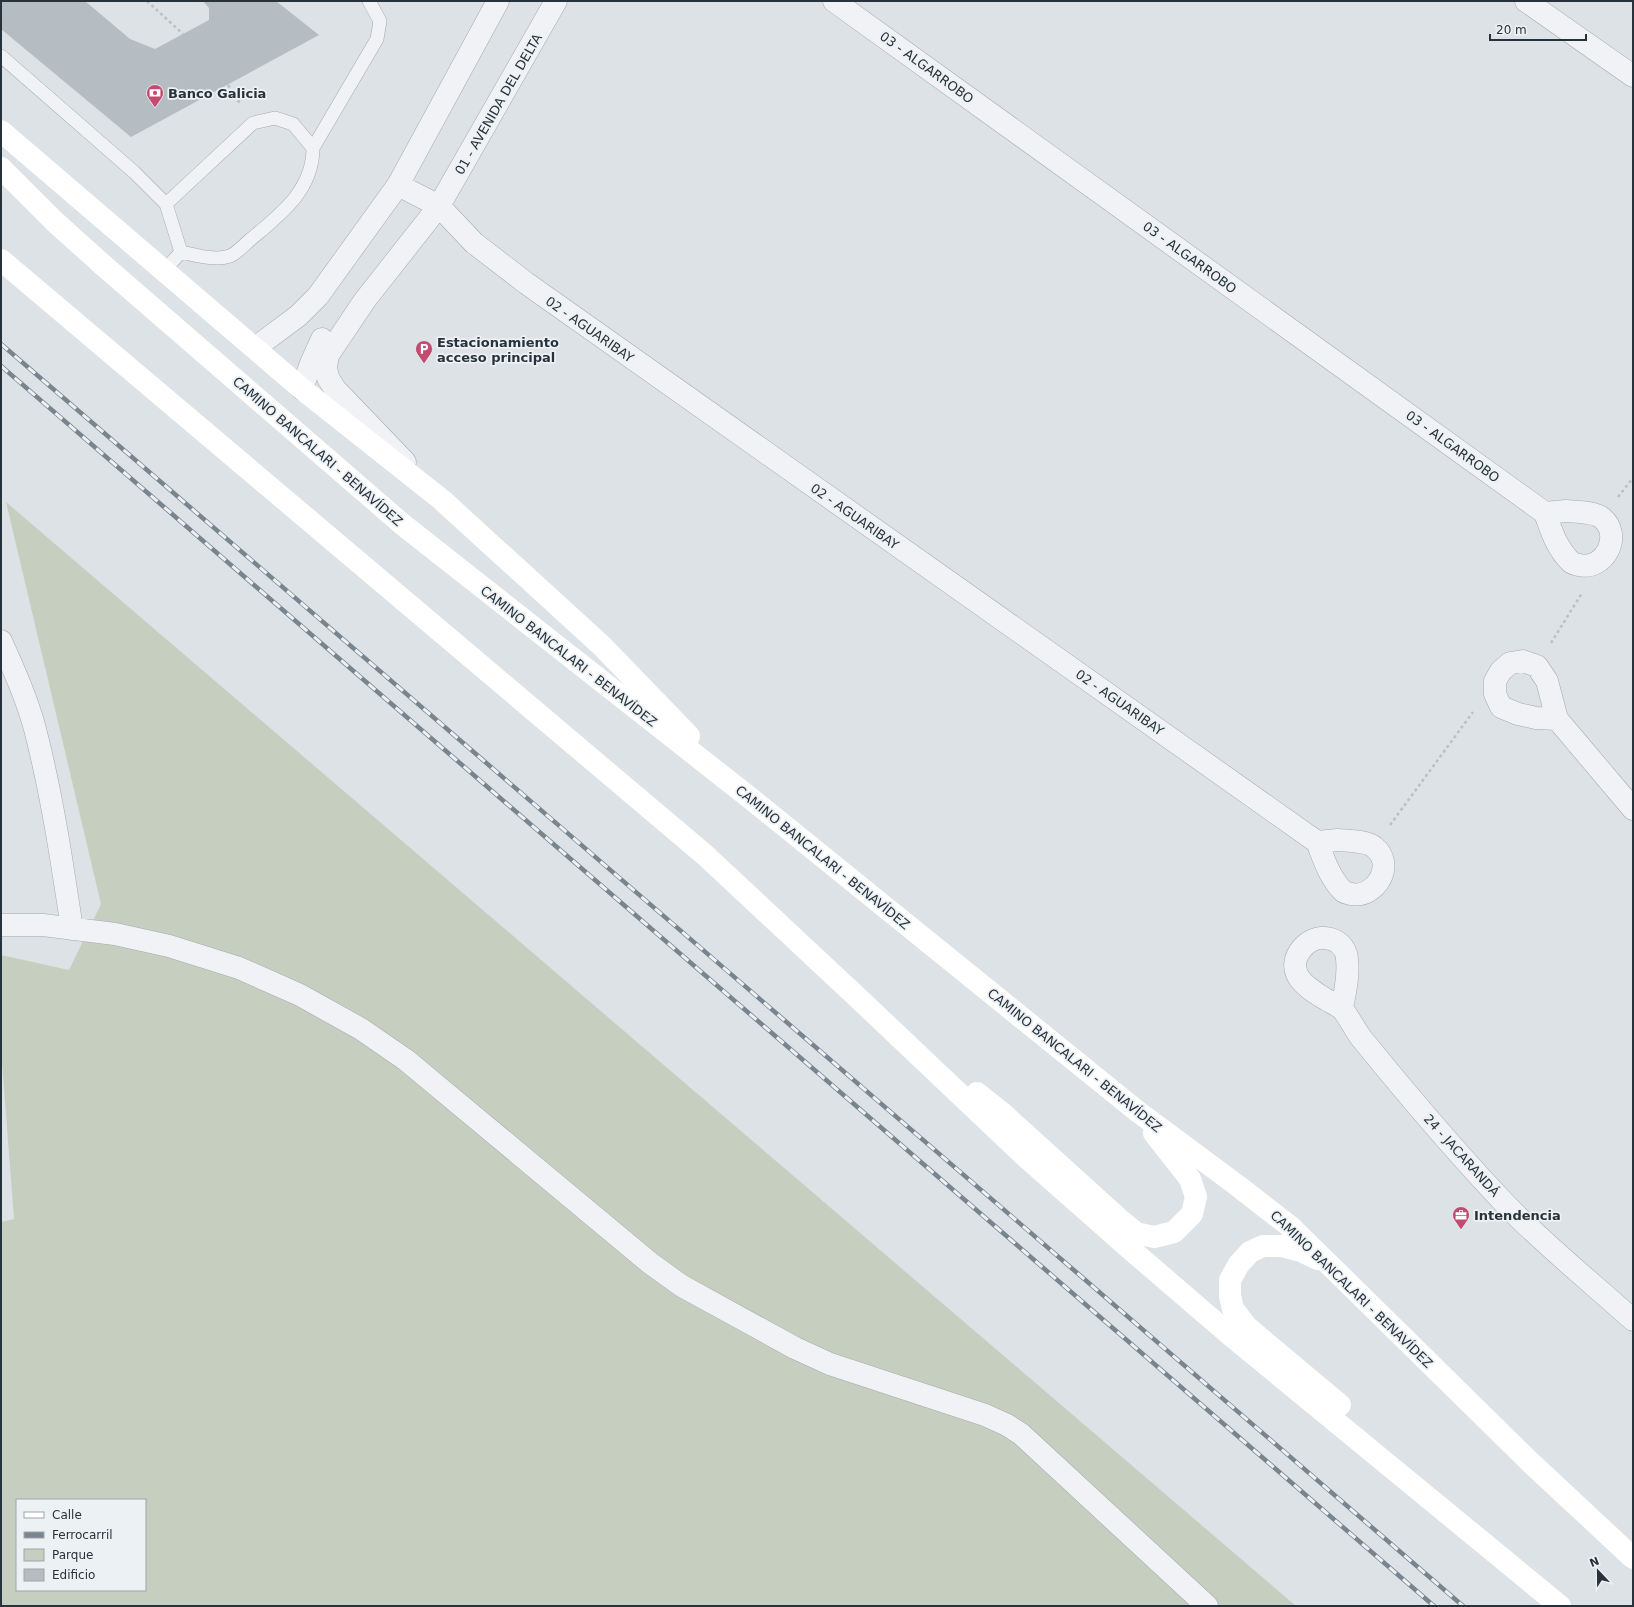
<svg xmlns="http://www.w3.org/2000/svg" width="1634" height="1607" font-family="'DejaVu Sans',sans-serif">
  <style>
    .green { fill: #c6cfbf; fill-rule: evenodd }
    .building { fill: #b5bcc2 }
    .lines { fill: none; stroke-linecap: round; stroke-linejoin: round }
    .service-casing { stroke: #a3aaaf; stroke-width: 14 }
    .minor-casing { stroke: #a3aaaf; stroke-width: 23 }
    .path { stroke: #bcc0c5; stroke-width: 2.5; stroke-dasharray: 3 3; stroke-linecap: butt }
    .service { stroke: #f0f2f5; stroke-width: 13 }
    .minor { stroke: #f0f2f5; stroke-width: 22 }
    .secondary { stroke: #fff; stroke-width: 22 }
    .rail-casing { stroke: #78848e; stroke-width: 4.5 }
    .rail { stroke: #ecf1f4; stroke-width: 3; stroke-dasharray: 9; stroke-linecap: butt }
    .labels { text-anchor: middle; stroke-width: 3.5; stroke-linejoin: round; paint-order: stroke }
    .street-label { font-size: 13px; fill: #28323b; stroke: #ecf1f4 }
    .poi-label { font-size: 13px; font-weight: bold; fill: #28323b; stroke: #ecf1f4; text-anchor: start }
  </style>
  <rect width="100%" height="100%" fill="#dde2e6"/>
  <path class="green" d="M6,502L1296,1606H1V1222L14,1219L1,1049V955L69,970L101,904ZM17,1500H145V1590H17Z"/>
  <path class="building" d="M1,1H85L130,39L155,49L209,20V8L203,1H276L319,35L131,137L1,29Z"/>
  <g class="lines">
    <defs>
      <path id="service" d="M1,56L134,172L166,204L181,252
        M166,204L253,123L275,118L293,124L313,148
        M181,252C196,255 214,261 230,256C237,253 245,244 251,239C281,214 313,190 313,148L377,39L380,21L369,1
        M164,271L181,252"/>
      <path id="minor" d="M834,1L1545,513
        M1526,1L1633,76
        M398,185L439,206L474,243L526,283L1317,842
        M255,348L298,316L318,296L398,185L498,1
        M302,389L311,363L322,339
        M405,462L335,389L328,378L326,367L328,355L365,300L439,206L556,1
        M1566,511C1576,512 1595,512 1602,518C1623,535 1605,571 1579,565C1576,564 1573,564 1571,562C1557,549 1551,530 1545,513Z
        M1,641C14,670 27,699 35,729C52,795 62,862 72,929
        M1557,719L1536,718L1518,714L1501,707L1495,694V681L1501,671L1510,663L1523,661L1537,666L1547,681L1557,719L1633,809
        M1338,840C1348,841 1367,841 1374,847C1396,864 1376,899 1351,894C1348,893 1345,893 1343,891C1329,877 1324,859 1317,842Z
        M1,925H43L115,934L169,946L239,968L300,995L361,1029L406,1060L650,1263L682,1286L795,1348L830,1364L985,1415L1007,1425L1021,1434L1207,1606
        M1342,1008C1345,992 1349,976 1347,959C1346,947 1337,939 1325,938C1308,936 1289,957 1297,974C1301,984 1318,995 1327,1000C1332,1003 1339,1006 1343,1010C1350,1019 1355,1030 1362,1039C1410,1098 1459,1156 1512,1211C1550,1249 1593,1284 1633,1320"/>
    </defs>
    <use href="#service" class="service-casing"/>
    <use href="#minor" class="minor-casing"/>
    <path class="path" d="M147,1L183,34
      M228,85L241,105
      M1618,497L1633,478
      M1551,643L1582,593
      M1390,825L1473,712"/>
    <use href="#service" class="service"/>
    <use href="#minor" class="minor"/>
    <path class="secondary" d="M1,131L302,389L442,500L602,646L689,736
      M1,168L54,221L104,266L402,524L750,798L1137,1111L1238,1186L1292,1228L1529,1461L1633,1558
      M1,260L705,855L856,996L1027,1158L1129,1248L1229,1334L1560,1606
      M977,1093L1001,1112L1119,1219L1136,1233L1154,1237L1174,1232L1192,1214L1196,1197L1190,1179L1154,1133
      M1318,1259L1301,1251L1282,1246H1263L1250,1252L1239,1264L1230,1280V1296L1233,1309L1247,1327L1340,1405"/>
    <defs>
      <path id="rail" d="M1,344L1463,1606
        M1,366L1434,1606"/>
    </defs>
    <use href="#rail" class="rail-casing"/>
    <use href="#rail" class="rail"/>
  </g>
  <defs>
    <symbol id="bank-pin" viewBox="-11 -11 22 30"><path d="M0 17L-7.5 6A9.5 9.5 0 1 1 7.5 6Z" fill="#c34a71" stroke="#ecf1f4"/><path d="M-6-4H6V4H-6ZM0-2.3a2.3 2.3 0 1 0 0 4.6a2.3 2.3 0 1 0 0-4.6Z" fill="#fff"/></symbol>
    <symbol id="parking-pin" viewBox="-11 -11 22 30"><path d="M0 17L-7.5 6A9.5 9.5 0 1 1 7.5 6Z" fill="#c34a71" stroke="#ecf1f4"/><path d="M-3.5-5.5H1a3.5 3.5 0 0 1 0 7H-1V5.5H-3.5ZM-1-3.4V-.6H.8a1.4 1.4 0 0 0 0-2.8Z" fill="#fff"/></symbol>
    <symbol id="office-pin" viewBox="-11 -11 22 30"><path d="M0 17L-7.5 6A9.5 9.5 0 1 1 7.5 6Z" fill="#c34a71" stroke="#ecf1f4"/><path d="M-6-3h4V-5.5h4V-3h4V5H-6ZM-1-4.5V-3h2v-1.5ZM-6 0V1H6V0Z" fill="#fff"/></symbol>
  </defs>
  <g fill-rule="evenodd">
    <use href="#bank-pin" x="145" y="83" width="20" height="27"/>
    <use href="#parking-pin" x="414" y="339" width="20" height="27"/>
    <use href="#office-pin" x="1451" y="1205" width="20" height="27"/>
  </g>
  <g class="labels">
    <g class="street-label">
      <text transform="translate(927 67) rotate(36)" y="5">03 - ALGARROBO</text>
      <text transform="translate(498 104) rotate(-60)" y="5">01 - AVENIDA DEL DELTA</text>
      <text transform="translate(1190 257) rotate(36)" y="5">03 - ALGARROBO</text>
      <text transform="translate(590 329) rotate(35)" y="5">02 - AGUARIBAY</text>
      <text transform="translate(1453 446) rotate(36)" y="5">03 - ALGARROBO</text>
      <text transform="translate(318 451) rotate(41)" y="5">CAMINO BANCALARI - BENAVÍDEZ</text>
      <text transform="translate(855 516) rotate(35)" y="5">02 - AGUARIBAY</text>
      <text transform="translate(569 656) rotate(38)" y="5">CAMINO BANCALARI - BENAVÍDEZ</text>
      <text transform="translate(1120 702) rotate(35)" y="5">02 - AGUARIBAY</text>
      <text transform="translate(823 857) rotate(39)" y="5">CAMINO BANCALARI - BENAVÍDEZ</text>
      <text transform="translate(1075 1060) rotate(39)" y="5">CAMINO BANCALARI - BENAVÍDEZ</text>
      <text transform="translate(1462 1155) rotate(48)" y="5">24 - JACARANDÁ</text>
      <text transform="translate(1352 1289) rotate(44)" y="5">CAMINO BANCALARI - BENAVÍDEZ</text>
    </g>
    <g class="poi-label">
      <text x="168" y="98">Banco Galicia</text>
      <text x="437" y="347">Estacionamiento<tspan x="437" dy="15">acceso principal</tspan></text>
      <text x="1474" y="1220">Intendencia</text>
    </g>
  </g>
  <rect width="1634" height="1607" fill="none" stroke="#28323b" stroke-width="4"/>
  <rect x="16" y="1499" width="130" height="92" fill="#ecf1f4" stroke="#9ea5aa"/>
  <rect x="24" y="1512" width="20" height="6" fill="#ffffff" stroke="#9ea5aa"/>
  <text x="52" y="1519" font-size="12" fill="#28323b">Calle</text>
  <rect x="24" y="1532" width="20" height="6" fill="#78848e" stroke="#9ea5aa"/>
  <text x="52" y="1539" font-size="12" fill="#28323b">Ferrocarril</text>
  <rect x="24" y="1549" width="20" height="12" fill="#c6cfbf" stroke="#9ea5aa"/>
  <text x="52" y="1559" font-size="12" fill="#28323b">Parque</text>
  <rect x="24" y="1569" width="20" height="12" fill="#b5bcc2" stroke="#9ea5aa"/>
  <text x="52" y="1579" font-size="12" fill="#28323b">Edificio</text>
  <g transform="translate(1598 1571) rotate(338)" stroke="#ecf1f4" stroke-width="3" paint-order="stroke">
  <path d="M0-3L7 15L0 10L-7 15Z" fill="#28323b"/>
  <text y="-6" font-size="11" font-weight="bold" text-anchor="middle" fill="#28323b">N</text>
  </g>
  <path d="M1490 34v6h96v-6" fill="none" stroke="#28323b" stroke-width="2"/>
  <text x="1496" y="34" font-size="12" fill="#28323b" stroke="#ecf1f4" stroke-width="3" paint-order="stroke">20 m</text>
</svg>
